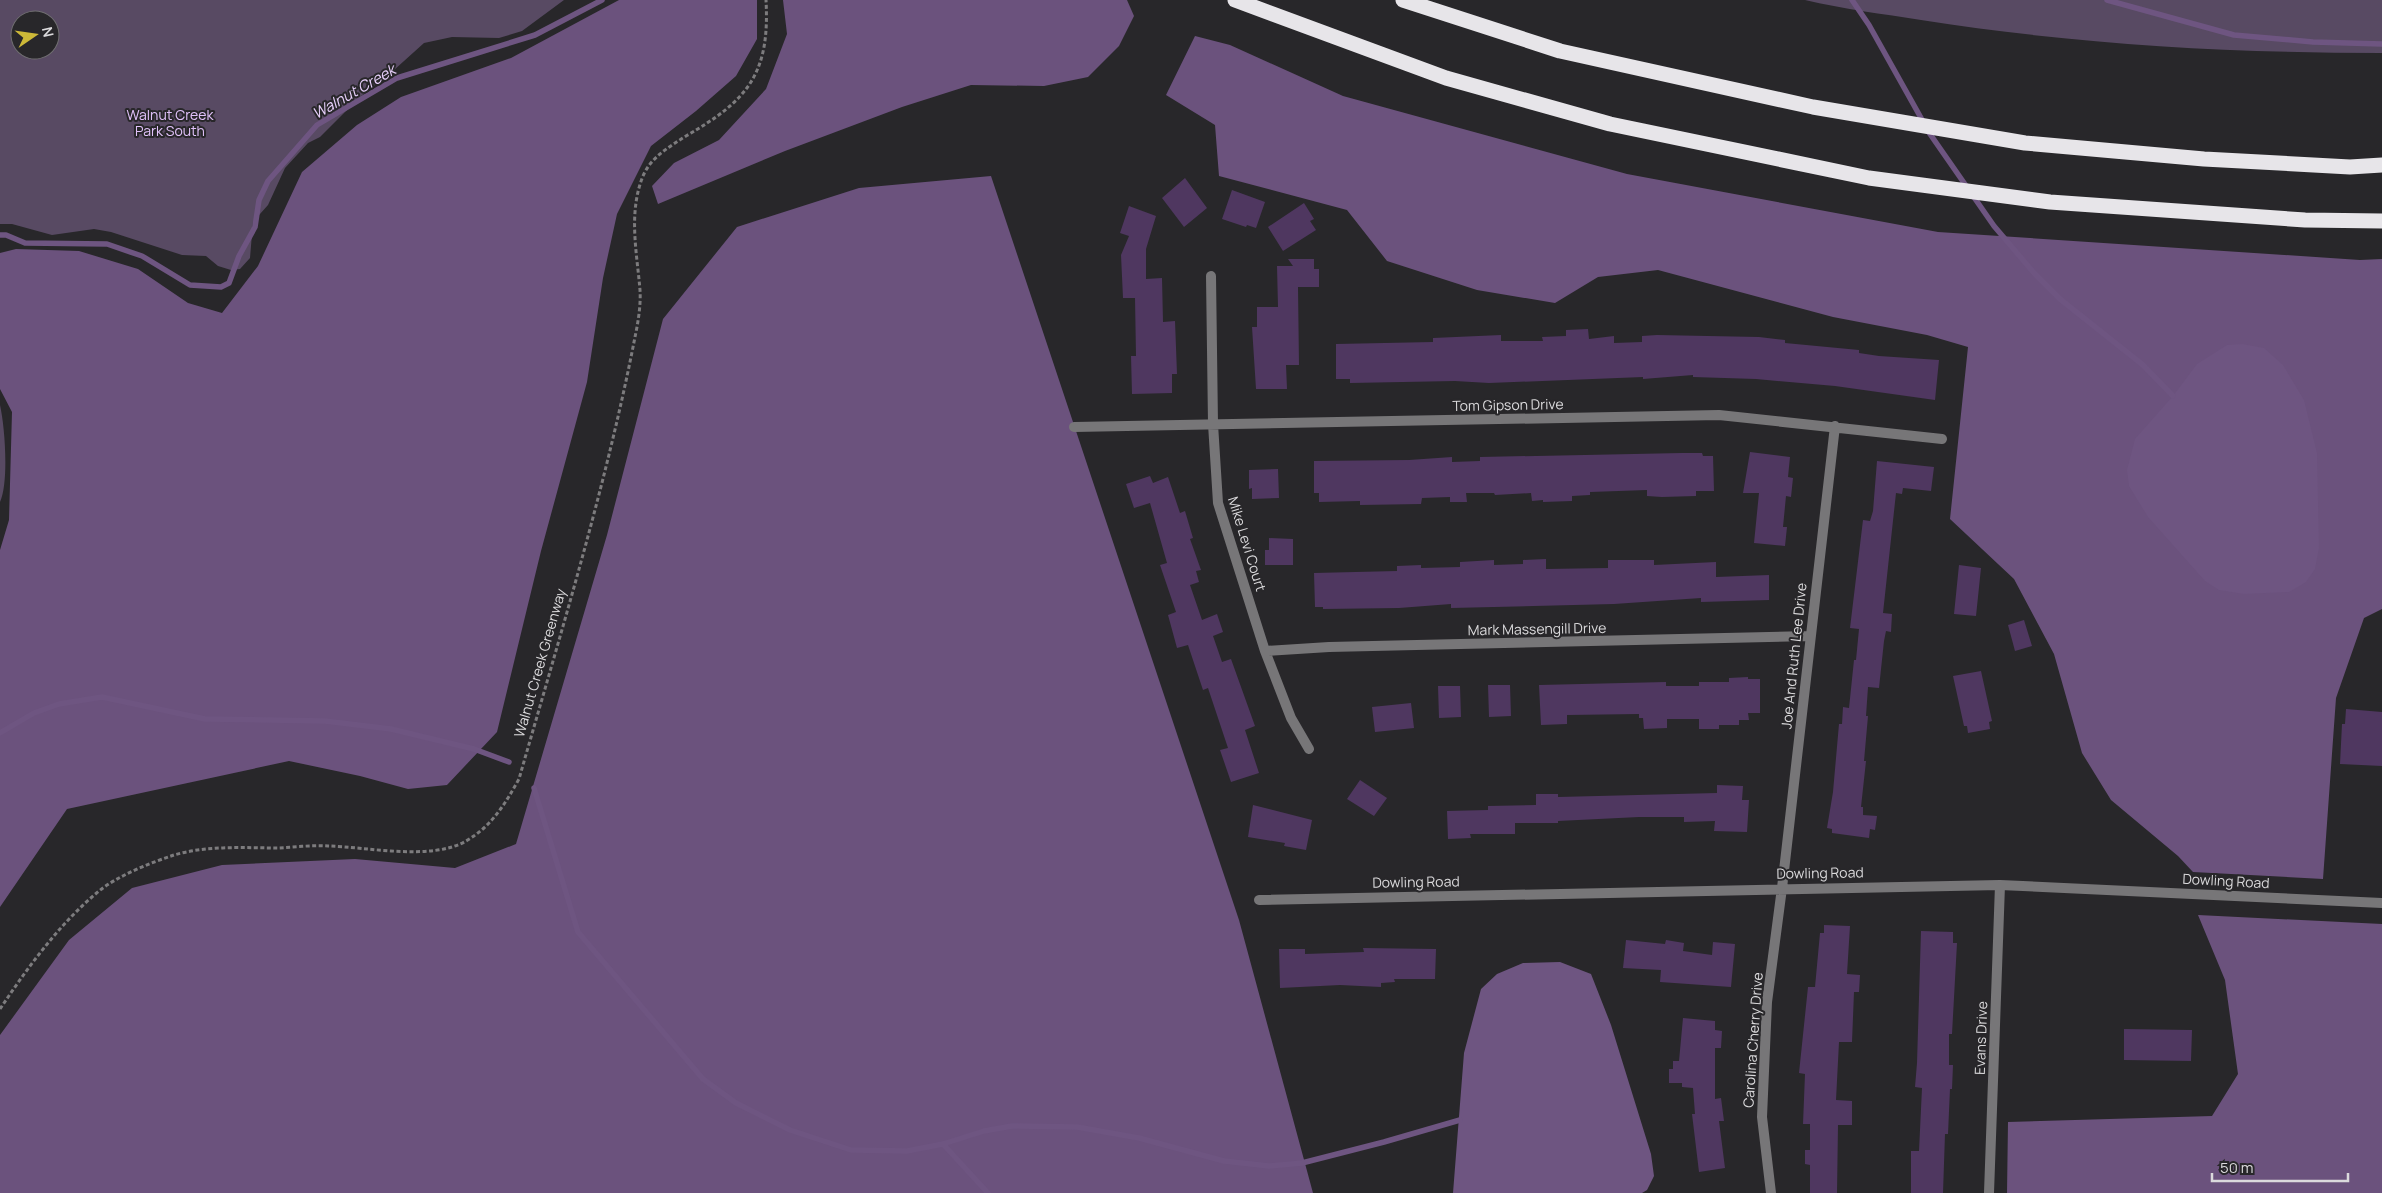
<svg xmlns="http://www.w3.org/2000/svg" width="2382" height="1193" font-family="Manrope,sans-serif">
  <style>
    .green { fill: #584a63; fill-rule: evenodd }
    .forest { fill: #6b527d }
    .water { fill: #6e5581 }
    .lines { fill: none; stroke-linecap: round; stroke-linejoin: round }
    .stream { stroke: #6e5581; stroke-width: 5.5 }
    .building { fill: #4f3760 }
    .path { stroke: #7d7c7e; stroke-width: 3; stroke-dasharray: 4 2.5; stroke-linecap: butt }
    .minor { stroke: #777678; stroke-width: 10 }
    .motorway { stroke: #e7e5e9; stroke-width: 15 }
    .labels { text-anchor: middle; stroke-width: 4; stroke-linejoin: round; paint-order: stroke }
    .park-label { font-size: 14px; fill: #e1c2fa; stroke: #28272a }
    .street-label { font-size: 14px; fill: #dbdadc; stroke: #28272a }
    .water-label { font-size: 15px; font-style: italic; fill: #e9d1fc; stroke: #28272a }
  </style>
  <rect width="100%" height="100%" fill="#28272a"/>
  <path class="green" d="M0,0H564L522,31L499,38L452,37L424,43L394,70L361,96L320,137L308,143L285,168L268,205L253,222L250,258L240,269L231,270L218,266L206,256L182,255L111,232L94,229L52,235L12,224H0ZM20,20H50V50H20Z
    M1805,0H2382V53C2228,53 2073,44 1921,20C1883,14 1843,9 1805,0Z
    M0,405C5,427 9,482 0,502Z"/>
  <path class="forest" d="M619,0H757V39L736,76L696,111L651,146L617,214L603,278L587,382L541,551L497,732L447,785L408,789L360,776L289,761L67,809L0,907V550L9,520L12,412L0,389V253L16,249L79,251L138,269L188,303L222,313L258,266L302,172L357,125L401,97L511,58Z
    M783,0H1127L1134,16L1119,46L1088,77L1044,86L971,85L902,107L785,151L658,204L652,186L674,163L719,140L766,89L787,34Z
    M1195,36L1230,45L1343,96L1627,174L1938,232L2360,260L2382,259V609L2364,618L2336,698L2323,879L2193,872L2178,856L2111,800L2082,753L2054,654L2014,579L1950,519L1968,347L1927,335L1833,317L1658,270L1598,277L1555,303L1477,290L1387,261L1347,210L1219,176L1215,125L1166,95Z
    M991,176L1239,920L1313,1193H0V1035L69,940L132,888L222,865L355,859L455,868L516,844L607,535L663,319L737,227L859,188Z
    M2198,915L2382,924V1193H2007L2008,1122L2212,1116L2238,1074L2225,980Z"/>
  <path class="water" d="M2242,344L2264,348L2283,365L2304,400L2317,453L2319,548L2315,569L2306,582L2289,592L2244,594L2219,590L2205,581L2148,517L2129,486L2127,470L2135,439L2173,396L2197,364L2227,345Z
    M1560,962L1591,974L1611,1025L1651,1154L1654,1176L1647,1190L1642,1193H1453L1464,1053L1481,989L1497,974L1523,963Z"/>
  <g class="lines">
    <path class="stream" d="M1852,0L1869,25L1930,134L1994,226L2034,273L2060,299L2143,365L2173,396
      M2107,0L2234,35L2313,42L2382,44
      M0,235H6L25,243L107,244L142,256L190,285L221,287L229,283L239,256L255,227L259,200L268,181L317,125L397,78L535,35L602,0
      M0,733L34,713L59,704L102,697L205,719L325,721L391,729L474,749L509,762
      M534,788L578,932L703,1079L736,1103L790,1130L851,1150L907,1151L943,1144L984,1131L1012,1126L1077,1127L1139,1138L1224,1161L1269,1166L1302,1163L1384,1142L1460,1120
      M943,1144L988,1193"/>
  </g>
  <path class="building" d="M1185,178L1207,208L1184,227L1162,198Z
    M1232,190L1265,202L1256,228L1247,225L1246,227L1222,219Z
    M1304,203L1314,219L1310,221L1316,230L1283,251L1268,227Z
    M1129,206L1156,216L1146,249V279L1162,278L1163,322L1175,321L1177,374H1172V393L1132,394L1131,356H1136L1135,298H1123L1121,255L1129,236L1120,233Z
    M1288,259H1314V269H1319V287H1298L1299,365H1286L1287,389H1256L1252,327H1257V307H1278L1277,266H1293Z
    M1588,329L1589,339L1614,336V343L1642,342V336L1657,335L1759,337L1785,340V343L1859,350V353L1879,356L1939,360L1935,400L1835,386L1756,379L1693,377V375L1643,379V377L1489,383L1455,381L1350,383V379H1336V344L1433,342V338L1501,335V341H1543L1542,337L1566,336V330Z
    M1750,452L1790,457L1788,477L1793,478L1791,497L1786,496L1783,527H1787L1785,546L1754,543L1759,493H1743Z
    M1682,453H1702L1703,456H1713L1714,491H1696V496L1662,497L1647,496V490L1590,492V495L1572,496V501L1543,502V500L1532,501L1531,493L1495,495L1494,493H1466L1467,502H1450V497L1422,498L1421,504L1360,505V501L1319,502V493H1314V461L1409,460L1452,457V462L1480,461V457Z
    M1877,461L1934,467L1931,491L1903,488L1902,494L1896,493L1883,613L1892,614L1891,632L1886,631L1884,641L1879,688L1868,687L1866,716H1868L1864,761H1866L1861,807H1863V815L1877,816L1875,830L1870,829L1869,838L1832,833V829L1827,828L1833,792L1839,724H1842L1843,707L1849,708L1854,660H1856L1859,629L1850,628L1863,520L1870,521L1873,511Z
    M1278,469L1279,498L1252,499V488L1249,489V470Z
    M1150,476L1153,483L1168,477L1180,513L1185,511L1193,538L1190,539L1201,570L1196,571L1199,582L1190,585L1202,620L1217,614L1223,632L1213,636L1222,662L1231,659L1255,726L1245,730L1259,773L1231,782L1220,750L1228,748L1208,688L1203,690L1188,645L1177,648L1168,615L1176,612L1160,565L1167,563L1150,503L1134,508L1126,484Z
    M1269,538L1293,539V565H1265V550H1269Z
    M1546,559V569L1608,568V560H1654V565L1716,562V577L1769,575V600L1701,602V598L1614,604L1451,608V604L1399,608L1323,609V607H1315L1314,573L1397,571V566L1421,565V568L1460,567V562L1494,560V565L1523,564V560Z
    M1959,565L1981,568L1976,616L1954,614Z
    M2024,620L2032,646L2015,651L2008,625Z
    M1981,671L1992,721L1989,722L1990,729L1968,733L1967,726H1964L1953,676Z
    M1748,677V679H1760V713H1748L1749,720H1739V725H1719V729H1699V719H1667V728L1644,729L1643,718H1639V714L1567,715V724L1541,725L1539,685L1666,682V686H1699V682H1729V678Z
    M1488,685H1510L1511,716L1489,717Z
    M1438,686H1460L1461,717L1439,718Z
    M1411,703L1414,728L1375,732L1372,707Z
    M2346,709L2382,712V766L2340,764L2342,724H2345Z
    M1360,780L1387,798L1374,816L1347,799Z
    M1717,785L1743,786L1742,800H1749L1747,832L1714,831L1715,821L1684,822V817H1639L1558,821V823H1515V834H1470L1471,838L1448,839L1447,811L1488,810V806L1536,805V794H1558V797L1717,793Z
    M1253,805L1312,820L1306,850L1284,846L1285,843L1248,837Z
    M1824,925L1850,926L1847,974L1860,975L1859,992H1854L1852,1042H1839L1836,1100L1852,1101V1125H1838L1837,1193H1810V1165L1805,1164V1150H1810V1124H1803L1805,1074L1799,1073L1808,987H1815L1820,933H1824Z
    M1921,931L1953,932V943H1957L1952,1034H1949V1065H1953L1952,1089H1950L1948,1134H1945L1943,1193H1911V1151H1919L1922,1088L1915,1087L1917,1063Z
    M1626,940L1665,944L1666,940L1684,943L1683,951L1712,955L1713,942L1735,944L1731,987L1660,982L1661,970L1623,968Z
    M1363,948L1436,949L1435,979H1394L1395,982L1381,983V987L1340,985L1280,988L1279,949H1305V954L1364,952Z
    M1683,1018L1715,1021V1030L1722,1031L1721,1048H1715V1099L1721,1098L1724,1121H1719L1725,1168L1699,1172L1692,1114H1695L1693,1088L1682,1087V1083H1669V1069H1673V1061H1679Z
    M2124,1029L2192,1030L2191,1061L2124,1060Z"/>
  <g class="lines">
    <path class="path" d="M0,1009C28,967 60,923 99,891C119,875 150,863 174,855C208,845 245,848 279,848C295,847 312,845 328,846C367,847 432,861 466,841C492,826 505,804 519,779C561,632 606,486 635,337C638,323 641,305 640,290C637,253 628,213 643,176C651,157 669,147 686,136C748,100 770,74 766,0"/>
    <path class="minor" d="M1211,276L1213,424L1218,503L1265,651L1291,718L1309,749
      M1074,427L1719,415L1942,439
      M1265,651L1329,647L1810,636
      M1259,900L2000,885L2382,903
      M1771,1193L1762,1117L1767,1002L1782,888L1835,426
      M1989,1193L2000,885"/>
    <path class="motorway" d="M1235,0L1446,78L1610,124L1869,178L2050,202L2305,220L2382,221
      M1403,0L1560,51L1813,107L2025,143L2204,159L2350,167L2382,165"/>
  </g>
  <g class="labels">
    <g class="park-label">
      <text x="170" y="120">Walnut Creek<tspan x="170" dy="16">Park South</tspan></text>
    </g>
    <g class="street-label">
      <text transform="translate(1508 405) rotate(-1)" y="5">Tom Gipson Drive</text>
      <text transform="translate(1247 544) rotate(73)" y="5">Mike Levi Court</text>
      <text transform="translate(1537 629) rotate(-1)" y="5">Mark Massengill Drive</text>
      <text transform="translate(1794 656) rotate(-84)" y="5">Joe And Ruth Lee Drive</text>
      <text transform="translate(540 663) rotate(-74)" y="5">Walnut Creek Greenway</text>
      <text transform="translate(1820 873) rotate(-1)" y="5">Dowling Road</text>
      <text transform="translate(2226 881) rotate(3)" y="5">Dowling Road</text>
      <text transform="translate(1416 882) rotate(-1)" y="5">Dowling Road</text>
      <text transform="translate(1981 1038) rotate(-88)" y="5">Evans Drive</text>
      <text transform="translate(1753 1040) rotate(-86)" y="5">Carolina Cherry Drive</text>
    </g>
    <g class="water-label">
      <text transform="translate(354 92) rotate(-30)" y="5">Walnut Creek</text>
    </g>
  </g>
  <g transform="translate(35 35) rotate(77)"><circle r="24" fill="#28272a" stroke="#706f71"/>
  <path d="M0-4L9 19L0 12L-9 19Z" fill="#cdb938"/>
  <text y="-8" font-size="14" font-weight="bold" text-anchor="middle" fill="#dbdadc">N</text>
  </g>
  <path d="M2212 1173v8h136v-8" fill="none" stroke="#dbdadc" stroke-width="2.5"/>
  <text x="2220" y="1173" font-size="15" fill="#dbdadc" stroke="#28272a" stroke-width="4" paint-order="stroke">50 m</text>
</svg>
